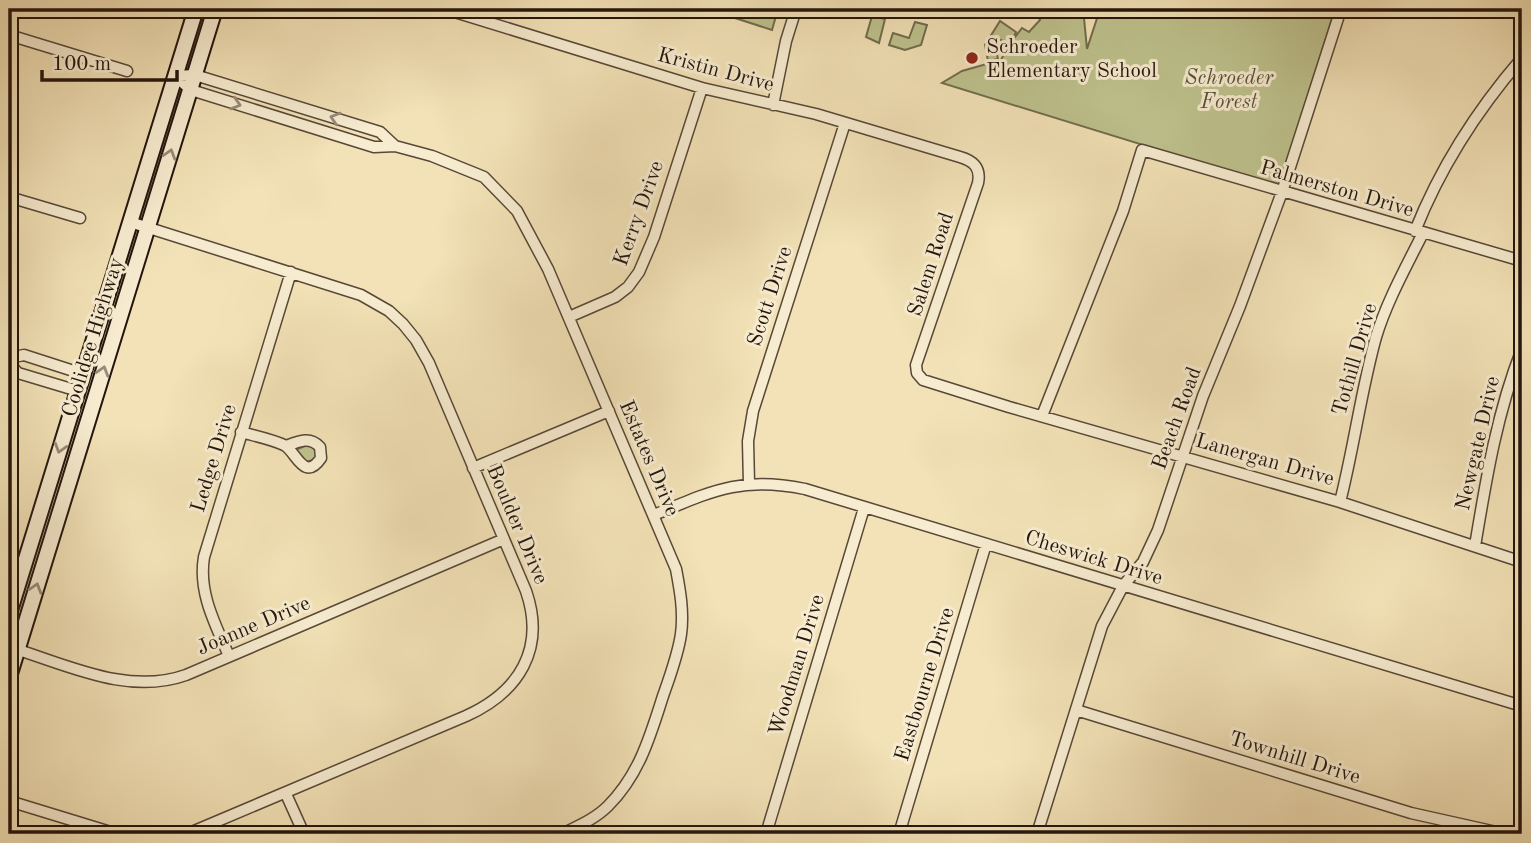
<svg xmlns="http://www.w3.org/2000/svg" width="1531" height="843" font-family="'Old Standard TT',serif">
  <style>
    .green { fill: #bec28d; stroke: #706c4d; stroke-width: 2 }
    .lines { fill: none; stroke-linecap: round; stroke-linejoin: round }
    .minor-casing { stroke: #574838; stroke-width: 13 }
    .secondary-casing { stroke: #23150d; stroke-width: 18 }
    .minor { stroke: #f7ecd0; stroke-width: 10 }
    .secondary { stroke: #f7ecd0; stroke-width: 14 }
    .oneway { stroke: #988b78 }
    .poi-dot { fill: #8f2418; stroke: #f7ecd0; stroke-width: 2.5 }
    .labels { text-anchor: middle; stroke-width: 6; stroke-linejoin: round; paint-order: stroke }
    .poi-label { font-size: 21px; fill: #23150d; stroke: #f7ecd0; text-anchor: start }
    .street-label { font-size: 21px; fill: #23150d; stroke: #f7ecd0 }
    .park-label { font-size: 21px; font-style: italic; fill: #59523a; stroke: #f7ecd0 }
  </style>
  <rect width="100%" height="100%" fill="#f3e2b7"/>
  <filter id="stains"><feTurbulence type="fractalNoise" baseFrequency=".00286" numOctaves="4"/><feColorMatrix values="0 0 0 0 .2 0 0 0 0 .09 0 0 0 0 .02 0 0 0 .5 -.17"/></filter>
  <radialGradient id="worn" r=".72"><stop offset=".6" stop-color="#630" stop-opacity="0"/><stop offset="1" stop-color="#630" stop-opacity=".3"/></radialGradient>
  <path class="green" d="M707,9H778L772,30Z
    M1036,9H1057L1062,15L1070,14L1084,18L1087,49L1100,9H1335L1281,183L1276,186L942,83L962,71L1001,60L1009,44L1001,40L996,49L998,59L988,61L985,45L1000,21L1016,32L1012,41L1022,28L1029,32L1040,20Z
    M872,16L885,19L879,43L866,37Z
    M915,22L927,25L921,45L905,50L889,45L893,33L909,38Z
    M310,444L316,449L317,455L313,460L306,462L295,450Z"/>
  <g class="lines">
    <defs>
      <path id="minor" d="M445,9L702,88L816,114L960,157C974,161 981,168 978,183L916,365L917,373L923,380L1009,407L1340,502L1522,562
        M488,22L491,9
        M9,35L127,71
        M175,76L191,90L374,147L395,146L432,156L484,177L517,211L548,269L676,569C680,590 684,612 681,634C678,655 670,676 663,696C650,737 639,775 608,806C595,819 578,826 562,834
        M175,76L195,75L380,132L395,146
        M773,105L786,41L796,9
        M9,197L80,218
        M130,222L361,295L389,311L403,324L416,340L429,363L526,591C546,649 519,692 466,716L187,834
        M1415,231C1440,168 1478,109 1522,58
        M569,317L615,297L628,287L639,272L654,237L702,88
        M9,358L24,355L83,374
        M9,363L18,373L78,391
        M1042,416L1123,211L1142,150L1522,261
        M241,432C255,436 271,439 284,445C296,451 304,483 321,458L320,447C310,436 299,441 286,446
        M473,468L609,411
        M749,484L748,441L753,411L845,123
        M1340,502C1354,447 1361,391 1376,337C1387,301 1406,267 1423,233
        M654,515C712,491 740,476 805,489L1522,706
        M1475,546C1486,480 1497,412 1522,349
        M9,647C66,664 127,696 186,675L504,539
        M229,656C215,624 198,592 204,557L291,272
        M1076,710L1411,813L1505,834
        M286,794L304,834
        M9,801L117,834
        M766,834L864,508
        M899,834L986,544
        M1037,834L1102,626L1123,586L1143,562L1158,530L1203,396L1240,306L1282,192L1341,9"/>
      <path id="secondary" d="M9,614L196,9
        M9,677L215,9"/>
    </defs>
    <use href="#minor" class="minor-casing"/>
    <use href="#secondary" class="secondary-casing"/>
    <use href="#minor" class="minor"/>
    <use href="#secondary" class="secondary"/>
  </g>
  <defs><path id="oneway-chevron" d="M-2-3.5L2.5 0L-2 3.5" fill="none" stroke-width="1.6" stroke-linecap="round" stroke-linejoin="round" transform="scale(1.75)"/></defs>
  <g class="oneway">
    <use href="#oneway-chevron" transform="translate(236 104) rotate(17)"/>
    <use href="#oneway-chevron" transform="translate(335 118) rotate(-163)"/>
    <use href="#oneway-chevron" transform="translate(170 154) rotate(-73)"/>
    <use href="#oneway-chevron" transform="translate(103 371) rotate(-73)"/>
    <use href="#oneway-chevron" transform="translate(60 448) rotate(107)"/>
    <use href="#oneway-chevron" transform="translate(36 588) rotate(-73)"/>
  </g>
  <circle class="poi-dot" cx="972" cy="58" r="7"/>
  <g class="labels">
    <g class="poi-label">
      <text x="986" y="53">Schroeder<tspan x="986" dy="24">Elementary School</tspan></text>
    </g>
    <g class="street-label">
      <text transform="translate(716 69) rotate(15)" y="7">Kristin Drive</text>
      <text transform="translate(1337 188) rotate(16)" y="7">Palmerston Drive</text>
      <text transform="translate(638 213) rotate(-70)" y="7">Kerry Drive</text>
      <text transform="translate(930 264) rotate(-72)" y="7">Salem Road</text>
      <text transform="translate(769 296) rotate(-72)" y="7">Scott Drive</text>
      <text transform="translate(92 337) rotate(-73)" y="7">Coolidge Highway</text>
      <text transform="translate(1354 359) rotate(-74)" y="7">Tothill Drive</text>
      <text transform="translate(1176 418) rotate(-70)" y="7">Beach Road</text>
      <text transform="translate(1477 443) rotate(-77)" y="7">Newgate Drive</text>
      <text transform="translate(213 458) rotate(-73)" y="7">Ledge Drive</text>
      <text transform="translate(650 458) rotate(67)" y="7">Estates Drive</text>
      <text transform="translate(1265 459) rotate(16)" y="7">Lanergan Drive</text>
      <text transform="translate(518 524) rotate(67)" y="7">Boulder Drive</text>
      <text transform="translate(1094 557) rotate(17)" y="7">Cheswick Drive</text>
      <text transform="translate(253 625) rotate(-23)" y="7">Joanne Drive</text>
      <text transform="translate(796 665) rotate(-73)" y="7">Woodman Drive</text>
      <text transform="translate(924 684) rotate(-73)" y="7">Eastbourne Drive</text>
      <text transform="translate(1295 757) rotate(17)" y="7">Townhill Drive</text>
    </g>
    <g class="park-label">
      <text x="1229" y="84">Schroeder<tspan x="1229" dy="24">Forest</tspan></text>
    </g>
  </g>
  <rect width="1531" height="843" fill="none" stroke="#f3e2b7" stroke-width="35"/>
  <rect x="10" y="10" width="1510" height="822" fill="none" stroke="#23150d" stroke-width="3.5"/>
  <rect x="18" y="18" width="1496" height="808" fill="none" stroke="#23150d" stroke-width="2"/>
  <path d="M42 70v10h135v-10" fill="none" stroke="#23150d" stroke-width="3.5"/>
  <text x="52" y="70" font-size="21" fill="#23150d" stroke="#f7ecd0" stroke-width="5" paint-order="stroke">100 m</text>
  <rect width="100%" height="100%" filter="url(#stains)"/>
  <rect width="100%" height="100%" fill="url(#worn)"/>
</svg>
